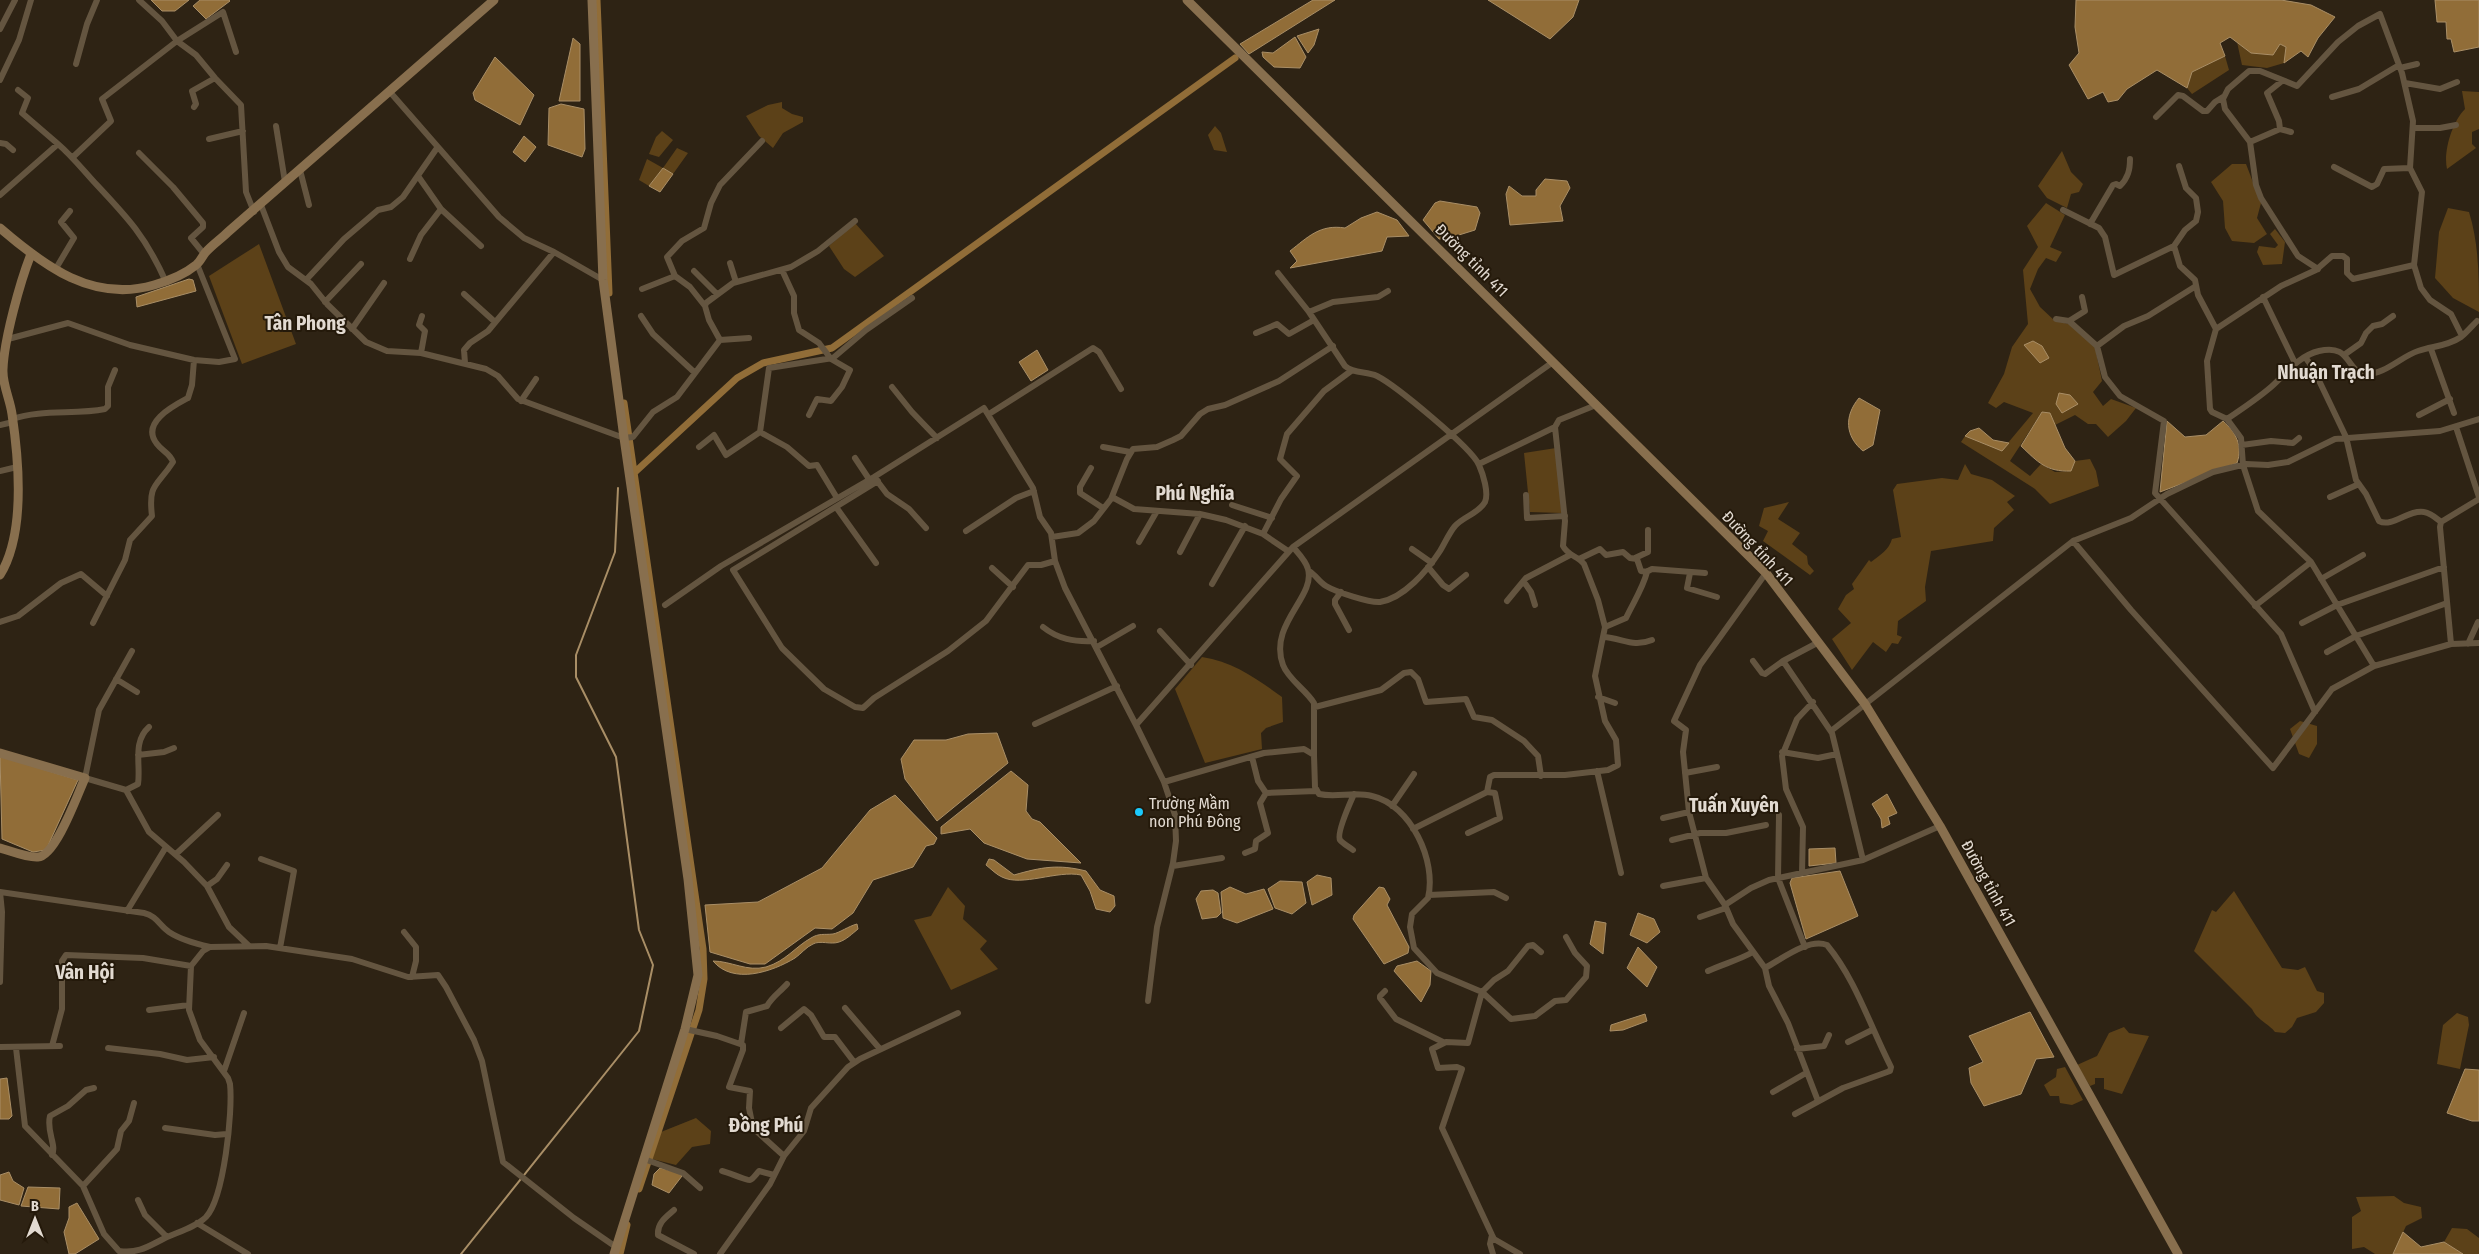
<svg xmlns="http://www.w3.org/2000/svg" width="2479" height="1254" font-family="'Fira Sans Condensed',sans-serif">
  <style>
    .green { fill: #5c4118 }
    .water { fill: #916d38; stroke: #a98e66 }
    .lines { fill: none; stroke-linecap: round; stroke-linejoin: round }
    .stream { stroke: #a98e66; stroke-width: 2 }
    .canal { stroke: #916d38; stroke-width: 7 }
    .street { stroke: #645540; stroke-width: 6 }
    .secondary { stroke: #886f4e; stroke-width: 9 }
    .poi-dot { fill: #1bc9fc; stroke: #24190a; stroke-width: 2 }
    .labels { text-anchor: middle; stroke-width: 4; stroke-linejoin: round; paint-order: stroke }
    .street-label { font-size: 16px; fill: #e2dad1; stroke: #24190a }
    .poi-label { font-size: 16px; fill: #e2dad1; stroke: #24190a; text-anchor: start }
    .quarter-label { font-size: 19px; font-weight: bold; fill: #e2dad1; stroke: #24190a }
  </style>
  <rect width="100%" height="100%" fill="#2e2314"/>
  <path class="green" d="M2237,42L2251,53L2280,44L2286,47L2284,63L2267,68L2242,65Z
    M2225,56L2229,70L2192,94L2187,88L2192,72Z
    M2462,91L2479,92V129L2472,132V144L2476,148L2447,169C2443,152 2452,122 2465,109Z
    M782,102V108L792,114L803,117V122L783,133L773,148L759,136L746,116L768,105Z
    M1215,126L1221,133L1227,152L1214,150L1208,135Z
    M662,131L673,140L659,157L649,154L656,137Z
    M677,148L688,153L673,174L663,168L649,186L639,180L647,159L663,168Z
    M2062,151L2071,172L2083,184L2079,192L2071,194L2067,208L2047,198L2038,186Z
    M2232,164H2246L2261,203L2257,218L2267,234L2254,243L2232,241L2225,228L2223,201L2211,182Z
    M2046,203L2065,215L2050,247L2062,252L2056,262L2046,258L2038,269L2030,289L2040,307L2055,321L2069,324L2095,347L2102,381L2093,392L2103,406L2111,399L2136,408L2126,421L2108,437L2096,424H2088L2075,415L2055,425L2050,413L2042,412L2010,461L2030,476L2041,464L2055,472L2071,471L2075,461L2090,459L2096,471L2099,486L2050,504L2035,489L1961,442L1965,436L2002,450L2033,413L2004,402L1996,408L1988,403L2004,374L2012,347L2028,324L2023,270L2038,247L2027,226Z
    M2448,208L2469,212C2479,244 2479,278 2479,312L2453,298L2435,278L2439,232Z
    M855,223L884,256L855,277L844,269L829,246Z
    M2275,229L2285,242L2282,264L2263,265L2257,252L2259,246L2275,248L2278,245L2270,234Z
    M259,244L296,344L242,364L209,276Z
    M1556,448L1562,513L1530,512L1524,453Z
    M1965,464L1971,474L1992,480L2015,496L2007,502L2014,510L1994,528L1993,541L1931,551L1925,587L1926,601L1898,621L1897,635L1902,637L1898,644L1892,643L1886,652L1873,642L1852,670L1832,639L1851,623L1838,609L1846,595L1854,589L1852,584L1869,560L1871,562C1880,555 1889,550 1892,539L1901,537L1893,490L1897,484L1942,478L1958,480Z
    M1789,502L1778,519L1800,533L1792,544L1807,556L1808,564L1814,571L1810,575L1763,541L1768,531L1759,526L1764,508Z
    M1202,657C1234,662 1257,679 1282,697L1283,722L1266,728L1261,733L1262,749L1205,763L1175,689Z
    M2300,721L2317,726V744L2309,758L2299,754L2290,729Z
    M948,887L965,906L963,919L987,941L980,949L998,969L951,990L914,920L931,916Z
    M2234,891L2282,968L2298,970L2305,967L2317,991L2324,993V1003L2316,1012L2297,1018L2292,1027L2285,1033L2275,1032C2267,1022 2258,1021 2252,1009L2194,951L2212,910L2216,912Z
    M2457,1013L2468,1017L2469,1025L2460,1069L2437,1064L2443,1025Z
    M2124,1027L2129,1033L2149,1036L2122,1094L2104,1089V1078H2095V1084L2090,1086L2077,1065L2097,1056L2109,1033Z
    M2065,1067L2083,1100L2072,1105L2060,1103L2059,1096H2050L2044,1085L2056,1077L2057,1069Z
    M696,1118L711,1131L710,1144L692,1147L676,1165L652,1159L661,1132Z
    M2394,1196L2404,1203L2421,1207L2422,1218L2406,1226L2393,1254H2375L2364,1247L2352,1249V1217L2361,1211L2356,1197Z
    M2452,1228L2467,1229L2479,1238V1254H2463L2444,1242Z"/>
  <path class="water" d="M151,0H189L175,11H162Z
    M200,0H229L230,1L206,19L193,6Z
    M1313,0H1335L1249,54L1240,44Z
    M1488,0H1579L1573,17L1550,39Z
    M2076,0H2281L2311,5L2335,17L2318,38L2308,57L2301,51L2284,63L2286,47L2280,44L2273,55L2251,53L2230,37L2220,43L2225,56L2192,72L2187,88L2157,70L2127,89L2118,100L2108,102L2103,92L2088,99L2069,65L2079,53L2075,27Z
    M2435,0H2479V47L2454,52L2451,39H2447L2446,22H2437Z
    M1319,29L1314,45L1308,53L1297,36Z
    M1295,37L1306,57L1300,68L1274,67L1263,57L1262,52L1273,53Z
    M573,38L580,44V101H559Z
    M495,57L534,95L520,125L475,100L473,93Z
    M561,104L584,109L585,149L582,157L548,145L549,108Z
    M524,136L536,147L525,162L513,152Z
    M663,168L673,174L660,192L649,186Z
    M1545,179L1567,181L1570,188L1560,206L1563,221L1510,225L1506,194L1509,186L1522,196H1536V190Z
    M1440,201L1477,207L1480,213L1475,230L1446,239H1439L1423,220L1435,203Z
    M1377,212L1397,220L1409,236L1387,237L1382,251L1290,268L1297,261L1290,251C1308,237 1320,224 1345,228L1361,218Z
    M189,279L193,280L196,291L137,307L136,297Z
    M2033,341L2042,346L2049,358L2040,363L2024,345Z
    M1037,350L1048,370L1031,381L1019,362Z
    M2059,393L2070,395L2078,404L2062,413L2056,404Z
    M1859,398L1880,410L1873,445L1863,451C1845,436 1844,416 1859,398Z
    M2042,412L2050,413L2065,448L2075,461L2071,471C2046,472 2038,462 2021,446Z
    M2167,421L2185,437L2206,435L2223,421C2236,432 2243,446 2237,463L2160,492Z
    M1979,428L1993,440L2009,443L2002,451L1965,436L1970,431Z
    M997,733L1008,763L937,821L905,779L901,759L914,740H946L968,734Z
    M0,756L78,780L46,850L33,852L2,839Z
    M1011,771L1028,785L1026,811L1032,819L1040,822L1081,863L1027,859L984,843L970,829L941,834V827Z
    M1887,794L1897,813L1888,817L1890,824L1882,828L1881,819L1872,804Z
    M895,795L937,838L934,844L926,846L913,867L873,880L853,913L832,929L815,928L765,964H750L710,952L705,905L758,902L822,868L870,810Z
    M1835,848L1836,863L1809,866V849Z
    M989,859L994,860L1014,875C1042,867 1058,864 1086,871L1100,890L1114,896L1115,906L1110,912L1096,909L1090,891L1081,875C1057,870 1022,887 1002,877C997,875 991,869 986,865Z
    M1840,871L1858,916L1806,939L1790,883L1792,878Z
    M1317,875L1331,878L1332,895L1312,905L1307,882Z
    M1280,881L1302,882L1306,903L1292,914L1275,908L1268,889Z
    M1230,887L1246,894L1264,889L1273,909L1237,923L1223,918L1221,892Z
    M1379,887L1384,888L1390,899L1387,905L1409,947L1408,953L1384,964L1353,919L1354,915Z
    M1213,890L1218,893L1221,913L1217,917L1202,919L1196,899L1201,891Z
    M1638,913L1654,919L1660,932L1647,943L1630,935Z
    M1595,921L1606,923L1603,954L1590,944Z
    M857,924L858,929C853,933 846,940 839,942C831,945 820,940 813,944C806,947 801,954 795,958C772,972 733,985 713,961C731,961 747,972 766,967C786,961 795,947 811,938C819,933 824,935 833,934C839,933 849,926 857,924Z
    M1638,947L1657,967L1647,987L1627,968Z
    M1417,961L1431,971L1430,985L1421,1002L1394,971L1397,966Z
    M2030,1012L2054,1057L2036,1059L2021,1094L1984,1106L1971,1083L1969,1068L1983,1062L1969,1036Z
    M1645,1014L1647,1021L1623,1030L1610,1031L1611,1025Z
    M2465,1069L2479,1070V1121H2472L2447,1113Z
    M7,1078L12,1116L9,1119H0V1079Z
    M660,1168L677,1172L682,1176L669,1193L652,1185L654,1174Z
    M9,1172L13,1181L24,1188L19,1205L0,1200V1175Z
    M28,1187L60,1188L59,1209L21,1206Z
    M77,1203L99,1239L75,1254H69L64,1232L69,1218V1207Z
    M2403,1232L2421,1247L2444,1242L2463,1254H2393Z"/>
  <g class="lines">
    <path class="stream" d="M461,1254L639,1031L653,965L639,930L616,757L576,677V655L615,552L618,488"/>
    <path class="canal" d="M597,0L609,293
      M624,403L703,949L704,979L699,1010L639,1189
      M634,473L737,378L763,363L832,348L1235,58
      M620,1254L627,1225"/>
    <path class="street" d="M139,0L162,21L177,41L196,55L215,78L241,105L246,192L254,212
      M0,29L15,0
      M76,64L87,24L97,0
      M2400,68L2417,64
      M0,80L19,40L31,0
      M2405,83L2440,89L2457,82
      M18,90L28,98L22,113L58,144
      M390,92L499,217L524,238L554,252L603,280
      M2332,97L2359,89L2399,65
      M194,107L196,104L192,91L215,78
      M2156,117L2178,95L2183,96L2203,111H2207L2215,102L2223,97
      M276,126L285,182
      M2414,128H2440L2456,125
      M2280,129L2279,121L2267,93L2282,81
      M209,139L243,131
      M2250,142L2280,129L2291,132
      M0,143L6,144L13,150
      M139,153L173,187L203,223V227L191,238L204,254
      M73,157L111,121L102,99L177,41L223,12L236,52
      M2334,167L2372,187L2377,184L2384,169L2410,168
      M300,170L309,205
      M418,176L441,209L481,246
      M0,195L58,144C72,156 83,170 95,183C128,218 146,237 166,282
      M261,205L279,252L288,267L311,284L327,304L366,342L387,351L421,353L486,369L498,376L518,399L624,438L633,437L653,412L677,397L720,340L709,320L705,306L706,303L733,283L791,267L818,251L855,221
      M2063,210L2099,228L2105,237L2114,275L2174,246L2180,266L2195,280L2198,295L2216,329L2207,361L2210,409L2212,412L2227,419L2241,438L2243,465L2258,511L2311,562L2374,666
      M2090,224L2113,185L2116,184L2120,186C2128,178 2130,170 2130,159
      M2174,246L2185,230L2196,221L2198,212L2196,198L2186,188L2179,166
      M410,259L421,235L441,209
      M730,263L736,282
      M2318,269L2298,256L2261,198L2256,185L2250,142L2225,109L2223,99L2228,89L2249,71H2260L2297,86L2338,42L2358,26L2380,14L2402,73L2413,121L2410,168L2422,192L2414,265L2421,288L2430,300L2451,314L2462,336
      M55,270L74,238L61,222L70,211
      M782,270L794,296V313L799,330L819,343L831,359L850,370L842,387L831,401L817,399L809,415
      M694,271L717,294
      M1278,273L1309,312L1345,366C1354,374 1366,371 1377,376C1395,385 1472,448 1479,465C1483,474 1489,493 1485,502C1478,514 1464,516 1455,526C1449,533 1445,543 1440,551C1427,571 1404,598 1380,602C1370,603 1336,592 1326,586C1319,582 1316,575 1309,571
      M675,276L667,257L682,241L704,228L711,203L720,185L762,141
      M306,280L344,239L378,210L391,207L403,197L437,148
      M642,289L675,276L690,287L705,306
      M464,294L495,322
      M2263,297L2295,363
      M325,302L361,264
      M1309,312L1333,302L1378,297L1388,291
      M641,316L653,334L694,372
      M2056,319L2069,321L2097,346L2105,377L2120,396L2164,421L2155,493L2281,634L2315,712
      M2069,321L2085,311L2082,297
      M352,329L384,283
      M2216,329L2281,286L2316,270L2332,256H2343L2347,259V273L2353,279L2414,265
      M1256,333L1277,324L1289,334L1314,320
      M8,339L68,323L130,345L194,360L219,362L235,359L197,264
      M720,340L749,338
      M2097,346L2124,326L2148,316L2196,286
      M2431,349L2454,413
      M421,353L425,331L419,325L422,316
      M2344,355L2361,343L2366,333L2373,326L2382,324L2393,316
      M2305,357L2313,368L2346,437L2356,480L2366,494L2379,521C2392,528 2409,509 2424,512C2431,513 2436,518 2441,522
      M465,363L464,350L470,343L488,331L554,252
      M892,387L912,412L937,438
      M521,401L536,379
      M989,414L1093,348L1099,352L1121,389
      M2419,415L2450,399
      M12,419C42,409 75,415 105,409L108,406V387L115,370
      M2227,419C2242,409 2257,399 2271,387C2286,374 2298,356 2319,351C2352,343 2345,372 2366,374C2384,375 2402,356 2418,351C2433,346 2448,346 2461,337C2467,332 2472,326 2477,321
      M0,425L13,422
      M2456,427L2479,497
      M760,432L787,447L809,466L817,465L837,498
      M2242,445L2271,441L2293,443L2299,438
      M699,447L714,435L726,455L760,432L769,368L833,358L866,330L912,298
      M1103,447L1130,452
      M855,458L869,479
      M1479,464L1555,427
      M1091,468L1080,487V493L1103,508
      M0,471L17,467
      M875,478L887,494L909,509L926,528
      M878,481L733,570L782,648L824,689L855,707L863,708L874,698L948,651L986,621L1028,565H1041L1055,561
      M1526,495L1527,518L1565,516
      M1112,497L1134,509L1200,514L1226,520L1263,534L1288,551
      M2330,497L2359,484
      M1232,505L1272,518
      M836,507L876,563
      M966,531L1016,498L1034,491
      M1263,534L1281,499L1297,476L1280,459L1287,434L1324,391L1351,371
      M1052,537L1078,533L1094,521L1111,499L1127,459L1133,449L1157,447L1173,440L1181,436L1200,414L1208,409L1225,405L1279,381L1333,346
      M2073,541L2131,610L2273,768L2332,689L2374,666L2451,644L2479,643
      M1139,542L1157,511
      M1293,547C1298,553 1306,561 1308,569C1316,597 1268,624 1283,665C1288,679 1306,690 1314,703V755
      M1412,549L1432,563
      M1180,552L1200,514
      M1635,558L1648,552V530
      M1579,559L1600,549L1606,555L1623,552L1630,558L1637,559L1641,571L1647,572C1643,588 1633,603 1626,618L1605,627
      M1428,567L1443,585L1449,589L1466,575
      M992,568L1013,587
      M1646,572L1652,569L1705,573
      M1690,573L1687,588L1717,597
      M1766,573L1700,665L1674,721L1686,730L1683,752L1689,812L1706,878L1725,905L1751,888L1769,880L1863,860L1940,826
      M2321,579L2363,555
      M1524,582L1531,592L1535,605
      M1212,584L1245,526
      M1341,592L1335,600V604L1349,630
      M1507,601L1526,578L1570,555
      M665,605L721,566L874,477L984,408L1033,488L1040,517L1051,533L1055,561L1065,588L1136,725L1164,782L1175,815L1176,841L1173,863L1157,927L1148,1001
      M2255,606L2311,562
      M0,622L18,616L61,583L81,574L107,596
      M93,623L125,560L130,540L152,516C148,483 157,487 173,462C170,453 162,451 157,444C140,423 173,406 188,398L192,385L194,360
      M2302,623L2337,605L2444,567
      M1043,627C1058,639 1074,642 1094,641
      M1160,631L1191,665
      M1603,637C1623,638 1632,648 1652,640
      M2451,644L2440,527L2441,522L2479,499
      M2468,644L2478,622
      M1097,647L1133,626
      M132,651L99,710L85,778L126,790L149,832L184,862L207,886L229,927L248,945
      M2327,652L2356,636L2447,603
      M1753,661L1762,673L1765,674L1783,661L1819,642
      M1783,661L1832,733L1863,860
      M116,679L137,692
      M1598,697L1615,703
      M1315,707L1381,690L1404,673L1411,672L1418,679L1426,702L1466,699L1474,717L1492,720L1524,741L1538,756L1541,776
      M1035,724L1117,686
      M1136,725L1293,547L1553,362
      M1831,731L2073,541L2131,518L2167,494L2194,481L2213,472L2246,464L2268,465L2288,462L2335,439L2440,431L2479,419
      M1782,752L1818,758L1837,754
      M138,755L164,752L174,748
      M1252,757L1258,781L1266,793L1316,791
      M1597,771L1621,873
      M1685,773L1717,767
      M1164,782L1264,753L1304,749L1314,755L1315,787L1319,794C1337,798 1354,791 1372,796C1411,805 1437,861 1428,898L1412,914L1410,927L1414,948L1437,973L1482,992L1511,1019L1535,1016L1555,1001L1566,1000L1586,977L1587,966L1575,953L1566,937
      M126,790L138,784C141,765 132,742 149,727
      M1487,792L1490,777L1494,775H1565L1608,770L1618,765L1616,740L1605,721L1595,676L1605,627L1598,600L1584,564C1578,556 1568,556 1563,546L1565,521L1555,427L1559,420L1596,405
      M1392,806L1414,774
      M1779,815L1778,878L1805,947
      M1663,818L1689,812
      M1413,829L1487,792L1495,793L1500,818L1468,833
      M1672,840L1700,833H1726L1766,825
      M1353,850C1350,847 1343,844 1340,840C1336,833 1351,801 1354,794
      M1245,853L1255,849L1256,841L1268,833L1260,803L1266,793
      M176,854L218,815
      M261,859L294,871L280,948
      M1173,866L1222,858
      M1802,873L1803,827L1786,789L1782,756L1797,719L1813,702
      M207,886L217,879L227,865
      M1663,886L1706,878
      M0,892L144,913C157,916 159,925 169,932C181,940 197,944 210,947
      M0,892L2,912L0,982
      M1429,895L1494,892L1506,898
      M1725,905L1733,924L1765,968L1769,986L1788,1023L1818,1101
      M127,911L166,847
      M1700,917L1726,908
      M404,932L416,947V961L412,977
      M1765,968C1782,959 1808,938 1827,945C1856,980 1870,1026 1891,1067L1890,1071L1843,1088L1795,1114
      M1708,971C1723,964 1739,960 1753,952
      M1385,991L1380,996V998L1396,1019L1443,1042
      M845,1008L880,1049
      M149,1010L189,1005
      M781,1028L804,1009L811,1015L824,1037H835L854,1062
      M685,1029L717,1036L743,1045V1050L729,1087L750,1091L749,1108L753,1128L784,1156
      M1848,1042L1872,1030
      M741,1044L746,1012L767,1006C772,997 780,992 787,984
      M52,1046L62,1009V961L66,955L143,958L191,966
      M0,1047L60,1046
      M16,1048L25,1126L83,1186L104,1234L119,1251C138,1254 149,1246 165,1238C178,1232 196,1227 206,1217C224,1198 233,1111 230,1084L228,1078L200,1040L189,1010L191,966L203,951L210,947L266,946L352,959L408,977L438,975L446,987L474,1040L482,1061L503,1162L574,1218L616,1247
      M108,1048L160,1054L187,1060L214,1057
      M1797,1049L1824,1046L1829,1035
      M224,1071L244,1013
      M1773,1092L1806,1073
      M165,1128L215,1135L227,1134
      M52,1155C57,1145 46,1132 50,1116L68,1106L86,1090L94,1088
      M644,1159L683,1173L700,1188
      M722,1171C728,1172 747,1181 750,1180C753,1179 757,1173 759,1171L774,1175
      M83,1186L117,1149L121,1131L129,1121L134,1103
      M138,1200L145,1215L167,1237
      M674,1210C666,1217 657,1223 658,1235L694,1254
      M197,1223L248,1254
      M1492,1235L1490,1244L1493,1254
      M720,1254L770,1184L784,1156L804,1131L811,1108L848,1067L860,1059L958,1013
      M1520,1254L1494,1239L1492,1235L1442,1128L1462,1069L1457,1067L1438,1068L1432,1049L1446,1042L1468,1043L1482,992L1494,980L1508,971L1528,946L1533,945L1541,952"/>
    <path class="secondary" d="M592,0L603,280L624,438L688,879L698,975L685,1029L614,1254
      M1187,0L1766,573L1865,704L1940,826L2178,1254
      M0,228C44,266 93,303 154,285C168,281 185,274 196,265C200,262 202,257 205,253C212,245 221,239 228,232L494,0
      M0,575C26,533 19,461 12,414C10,399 2,384 3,369C4,340 20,282 31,254
      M0,753L85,778C78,793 56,856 38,857C27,858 11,851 0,848"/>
  </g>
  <circle class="poi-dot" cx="1139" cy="812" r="5"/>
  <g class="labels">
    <g class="street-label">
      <text transform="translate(1472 260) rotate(45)" y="6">Đường tỉnh 411</text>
      <text transform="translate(1758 548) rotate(47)" y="6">Đường tỉnh 411</text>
      <text transform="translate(1989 883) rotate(61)" y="6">Đường tỉnh 411</text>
    </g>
    <g class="poi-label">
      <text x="1149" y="809">Trường Mầm<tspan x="1149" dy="18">non Phú Đông</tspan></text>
    </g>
    <g class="quarter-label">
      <text x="305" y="330">Tân Phong</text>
      <text x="2326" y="379">Nhuận Trạch</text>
      <text x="1195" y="500">Phú Nghĩa</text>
      <text x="1734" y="812">Tuấn Xuyên</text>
      <text x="85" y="979">Vân Hội</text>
      <text x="766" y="1132">Đồng Phú</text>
    </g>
  </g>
  <g transform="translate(35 1219)" stroke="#24190a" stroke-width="4" paint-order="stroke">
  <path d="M0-4L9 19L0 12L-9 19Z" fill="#e2dad1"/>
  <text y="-8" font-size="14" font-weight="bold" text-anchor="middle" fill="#e2dad1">B</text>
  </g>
</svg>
